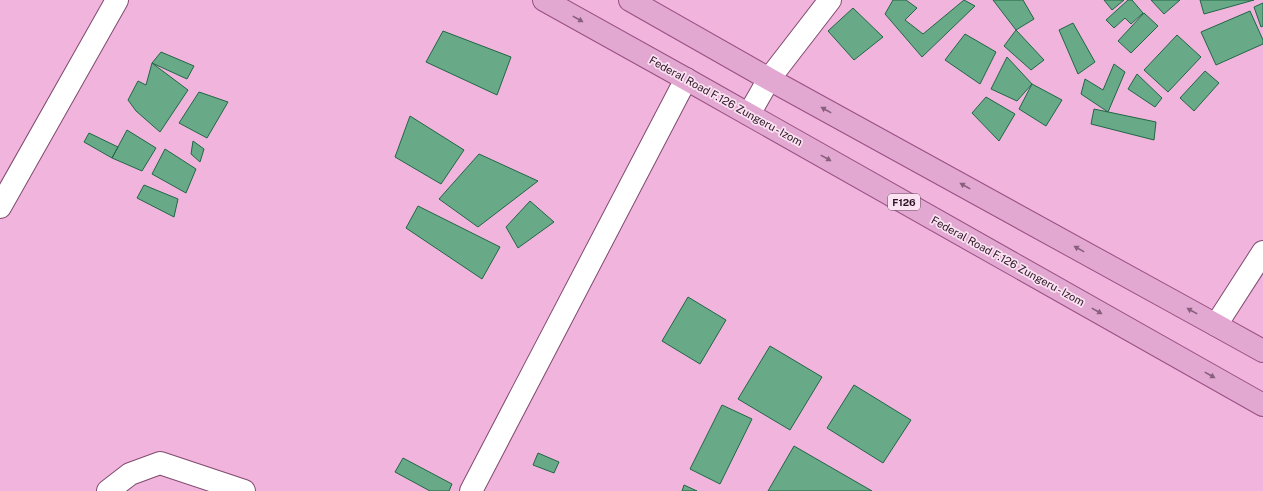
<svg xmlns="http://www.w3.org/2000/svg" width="1263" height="491" font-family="'Public Sans',sans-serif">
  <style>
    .building { fill: #68aa87; stroke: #216646 }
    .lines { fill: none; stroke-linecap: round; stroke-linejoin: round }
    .minor-casing { stroke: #804b6f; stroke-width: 24 }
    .primary-casing { stroke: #974f82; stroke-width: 24 }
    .minor { stroke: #fff; stroke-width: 22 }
    .primary { stroke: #e3a8d2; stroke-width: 22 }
    .oneway { fill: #885f7c }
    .labels { text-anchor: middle; stroke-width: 3.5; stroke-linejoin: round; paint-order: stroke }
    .shield { fill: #fbe2f2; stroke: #6a5362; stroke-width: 1 }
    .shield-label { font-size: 10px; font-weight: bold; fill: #2c1625 }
    .street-label { font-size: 11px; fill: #2c1625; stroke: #fbe2f2 }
  </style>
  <rect width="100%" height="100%" fill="#f1b4dc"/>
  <path class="building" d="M893,0H906L917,8L905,20L923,34L964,0L975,6L922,57L885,14Z
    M993,0H1023L1034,19L1016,30Z
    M1104,0H1124L1112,10Z
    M1128,0H1132L1143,13L1131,24L1125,18L1114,28L1106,20Z
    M1151,0H1180L1164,14Z
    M1200,0H1254L1204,14Z
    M1263,3V26L1261,27L1254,7Z
    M853,8L883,37L854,60L828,31Z
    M1250,11L1263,40V44L1216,65L1201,32Z
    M1144,13L1158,26L1131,53L1118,41Z
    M1073,23L1095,62L1078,74L1059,30Z
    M1016,30L1044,60L1031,70L1004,46Z
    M443,31L511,57L497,95L426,62Z
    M965,34L996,52L980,84L945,60Z
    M1177,35L1201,57L1168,92L1144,70Z
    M161,52L194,66L187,79L152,63Z
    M1007,57L1032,84L1017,101L991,89Z
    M152,63L188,90L160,132L136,111L128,100L138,81L146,85Z
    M1114,64L1125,72L1108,112L1081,94L1085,79L1103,90Z
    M1205,71L1219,83L1194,111L1180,98Z
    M1137,74L1162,98L1155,107L1128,89Z
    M1032,84L1062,100L1046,126L1019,109Z
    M199,92L228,102L207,138L179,123Z
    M986,97L1015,114L999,141L972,113Z
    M1094,109L1156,122L1154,140L1091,124Z
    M410,116L464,150L441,184L395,157Z
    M127,130L156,148L142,171L112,158Z
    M89,133L118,147L112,158L84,142Z
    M193,141L204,149L200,162L191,154Z
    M165,149L196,169L186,193L152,174Z
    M479,154L538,181L478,227L439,199Z
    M144,185L178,199L174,217L137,198Z
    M530,201L554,222L518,248L506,227Z
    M418,206L500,247L482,279L406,228Z
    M688,297L726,320L700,364L662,341Z
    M770,346L822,377L790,430L738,399Z
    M854,385L911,420L883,463L827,428Z
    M722,405L752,419L720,484L690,469Z
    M794,446L872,491H768Z
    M538,453L559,462L554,473L533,465Z
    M403,458L452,484L449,491H430L395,472Z
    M684,485L697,491H682Z"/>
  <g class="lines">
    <defs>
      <path id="minor" d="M749,114L769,79L830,0
        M0,207L117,0
        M1216,325L1263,252
        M108,491L130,474L160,463L244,491
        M471,491L686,79"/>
      <path id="primary" d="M544,0L686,79L1263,405
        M630,0L769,79L1216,325L1263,351"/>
    </defs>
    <use href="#minor" class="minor-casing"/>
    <use href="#primary" class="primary-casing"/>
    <use href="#minor" class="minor"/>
    <use href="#primary" class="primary"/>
  </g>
  <defs><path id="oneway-solid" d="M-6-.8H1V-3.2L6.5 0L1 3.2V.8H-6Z"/></defs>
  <g class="oneway">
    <use href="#oneway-solid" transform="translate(578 19) rotate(29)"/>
    <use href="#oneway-solid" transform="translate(826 110) rotate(-151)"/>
    <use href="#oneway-solid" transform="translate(826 158) rotate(29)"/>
    <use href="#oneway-solid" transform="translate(965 186) rotate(-151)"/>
    <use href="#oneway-solid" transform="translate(1079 249) rotate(-151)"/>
    <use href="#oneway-solid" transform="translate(1097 311) rotate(29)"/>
    <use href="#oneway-solid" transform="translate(1192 311) rotate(-151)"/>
    <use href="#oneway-solid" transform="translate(1210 375) rotate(29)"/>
  </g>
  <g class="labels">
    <rect class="shield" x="888" y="194" width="32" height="16" rx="3"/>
    <g class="shield-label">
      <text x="904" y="206">F126</text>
    </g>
    <g class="street-label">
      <text transform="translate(726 101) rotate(29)" y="4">Federal Road F.126 Zungeru - Izom</text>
      <text transform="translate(1008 261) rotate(29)" y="4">Federal Road F.126 Zungeru - Izom</text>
    </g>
  </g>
</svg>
